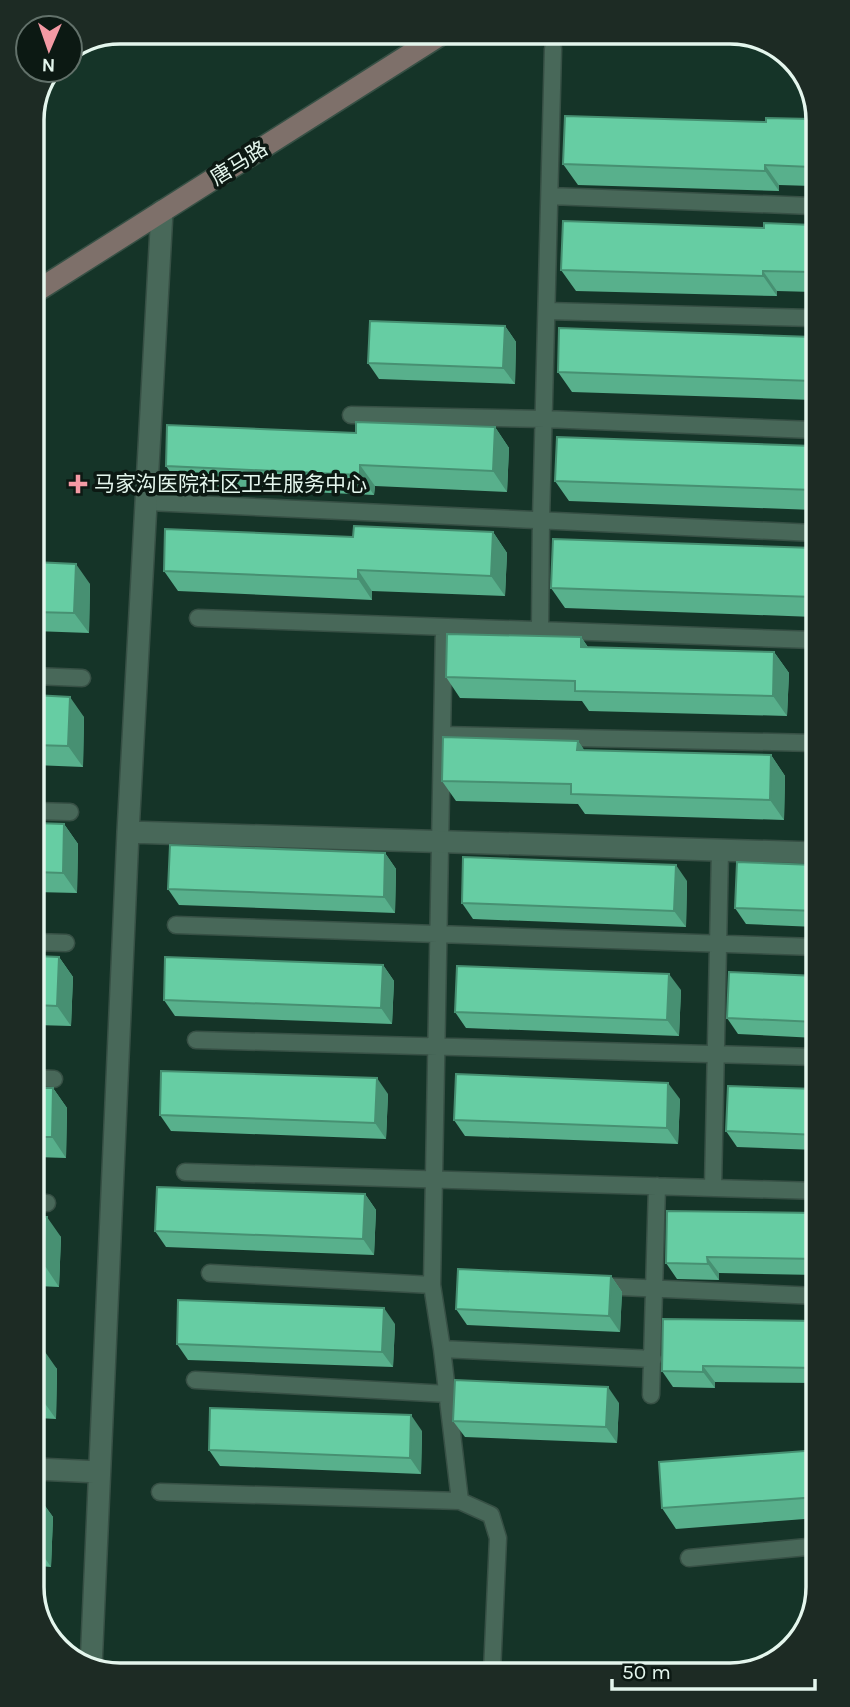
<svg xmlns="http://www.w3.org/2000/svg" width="850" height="1707" font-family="Karla,'Noto Sans SC',sans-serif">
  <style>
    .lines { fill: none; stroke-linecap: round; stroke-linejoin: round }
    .lane-casing { stroke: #375045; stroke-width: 19 }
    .street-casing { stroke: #375045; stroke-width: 24 }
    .secondary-casing { stroke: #375045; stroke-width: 24 }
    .lane { stroke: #486859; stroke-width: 16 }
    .street { stroke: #486859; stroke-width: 21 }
    .secondary { stroke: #7e706a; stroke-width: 21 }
    .wall { fill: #58b08c }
    .shaded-wall { fill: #479072 }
    .building { fill: #66cda3; stroke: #479072; stroke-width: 2 }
    .poi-dot { fill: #f49aa4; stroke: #0c1913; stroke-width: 2.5 }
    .labels { text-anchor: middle; stroke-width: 7; stroke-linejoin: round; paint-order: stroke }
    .street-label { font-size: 21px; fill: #e4f6ed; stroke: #0c1913 }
    .poi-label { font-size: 21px; fill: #e4f6ed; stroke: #0c1913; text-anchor: start }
    .rim { fill: none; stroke: #e4f6ed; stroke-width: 3.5 }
  </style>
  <rect width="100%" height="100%" fill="#153428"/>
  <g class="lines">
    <defs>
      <path id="lane" d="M550,196L812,206
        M547,311L813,318
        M351,415L545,419L813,430
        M148,502L814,533
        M198,618L814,640
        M444,627L432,1285L442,1349L460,1501
        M540,630L541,520L553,49
        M34,676L82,678
        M442,735L815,743
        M35,811L70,812
        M176,925L816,947
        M35,942L66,943
        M196,1040L816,1057
        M36,1078L54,1079
        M185,1172L817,1191
        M713,1188L720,850
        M36,1203H47
        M210,1273L432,1285
        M599,1286L817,1296
        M442,1349L653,1359
        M195,1380L448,1394
        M651,1395L657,1186
        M160,1492L460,1501L491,1515L498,1538L492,1672
        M689,1558L818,1546"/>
      <path id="street" d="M128,832L815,853
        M37,1469L99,1472
        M91,1667L128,832L162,211"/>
      <path id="secondary" d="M32,294L445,32"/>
    </defs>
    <use href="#lane" class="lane-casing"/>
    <use href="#street" class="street-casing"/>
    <use href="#secondary" class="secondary-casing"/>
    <use href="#lane" class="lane"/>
    <use href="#street" class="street"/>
    <use href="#secondary" class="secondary"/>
  </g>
  <path class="wall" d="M812,119V186L779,185V191L578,185L563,164L766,122Z
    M813,225V292L777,291V296L576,291L561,270L764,228Z
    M505,326L516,342L515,384L379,379L368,363Z
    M813,337V400L572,392L558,372Z
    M495,427L509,448L507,492L375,486L374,495L180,486L166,466L356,433Z
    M813,446L814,510L569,501L555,481Z
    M493,532L507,553L505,596L372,591V600L178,591L164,571L353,537Z
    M814,548V617L565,608L551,588Z
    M34,562L90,584L89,633L34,631Z
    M581,637L588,647L774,652L789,673L787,716L589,711L582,701L460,698L446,677Z
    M34,695L84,717L83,767L34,765Z
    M578,741L584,750L771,755L785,776L784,820L585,814L578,804L456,801L442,781Z
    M35,823L64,824L78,844L77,893L35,892Z
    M385,853L396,869L395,913L179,905L168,889Z
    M815,865L816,927L746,924L735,908Z
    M687,881L686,927L473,919L462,903Z
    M35,956L59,957L73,977L71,1026L36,1025Z
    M383,965L394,981L392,1024L175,1016L164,1000Z
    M816,976V1038L738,1034L727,1018Z
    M681,990L679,1036L466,1028L455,1012Z
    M36,1088H53L67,1108L66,1158L36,1157Z
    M816,1089L817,1150L737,1147L726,1131Z
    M388,1094L386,1139L171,1131L160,1115Z
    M680,1099L678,1144L465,1136L454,1120Z
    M365,1194L376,1210L374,1255L166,1247L155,1231Z
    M817,1213V1275L719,1273V1280L677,1279L666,1263Z
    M36,1217L61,1237L59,1287L37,1286Z
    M611,1276L622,1292L620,1332L467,1325L456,1309Z
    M817,1321L818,1383L715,1382V1388L673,1387L662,1371Z
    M395,1324L393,1367L188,1360L177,1344Z
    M37,1349L57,1369L56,1419L37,1418Z
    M619,1403L617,1443L465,1437L453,1421Z
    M422,1431L421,1474L220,1466L209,1450Z
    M818,1450V1518L676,1529L662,1508Z
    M38,1497L53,1517L51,1567L38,1566Z"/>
  <path class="shaded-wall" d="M765,165L779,185V191L765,171Z
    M763,271L777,291V296L763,276Z
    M505,326L516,342L515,384L503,368Z
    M495,427L509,448L507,492L493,471Z
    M360,465L375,486L374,495L360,475Z
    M493,532L507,553L505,596L491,576Z
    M76,564L90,584L89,633L74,613Z
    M358,570L372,591V600L358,579Z
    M581,637L595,658L581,647Z
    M774,652L789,673L787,716L773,696Z
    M70,697L84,717L83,767L68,746Z
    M578,741L592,761L577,750Z
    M771,755L785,776L784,820L770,800Z
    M64,824L78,844L77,893L63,873Z
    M385,853L396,869L395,913L384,897Z
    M676,865L687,881L686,927L674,911Z
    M59,957L73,977L71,1026L57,1006Z
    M383,965L394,981L392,1024L381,1008Z
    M669,974L681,990L679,1036L667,1020Z
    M377,1078L388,1094L386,1139L375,1123Z
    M668,1083L680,1099L678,1144L667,1128Z
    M53,1088L67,1108L66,1158L52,1137Z
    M365,1194L376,1210L374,1255L363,1239Z
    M47,1217L61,1237L59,1287L45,1266Z
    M707,1257L719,1273V1280L708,1264Z
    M611,1276L622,1292L620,1332L609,1316Z
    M384,1308L395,1324L393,1367L382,1352Z
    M43,1349L57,1369L56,1419L41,1398Z
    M703,1366L715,1382V1388L703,1372Z
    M608,1387L619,1403L617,1443L606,1427Z
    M411,1415L422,1431L421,1474L410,1458Z
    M39,1497L53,1517L51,1567L38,1548Z"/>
  <path class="building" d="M565,116L766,122V118L812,119V167L765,165V171L563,164Z
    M563,221L764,228V223L813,225V272L763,271V276L561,270Z
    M370,321L505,326L503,368L368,363Z
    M559,328L813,337V381L558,372Z
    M356,422L495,427L493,471L360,465V475L166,466L167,425L356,433Z
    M557,437L813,446L814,490L555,481Z
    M354,526L493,532L491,576L358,570V579L164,571L165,529L353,537Z
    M553,539L814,548V597L551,588Z
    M34,562L76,564L74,613L34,612Z
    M447,634L581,637V647L774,652L773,696L575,691V681L446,677Z
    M34,695L70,697L68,746L34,745Z
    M443,737L578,741L577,750L771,755L770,800L571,794V784L442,781Z
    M35,823L64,824L63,873L35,872Z
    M170,845L385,853L384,897L168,889Z
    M463,857L676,865L674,911L462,903Z
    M737,862L815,865L816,911L735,908Z
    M35,956L59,957L57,1006L35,1005Z
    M165,957L383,965L381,1008L164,1000Z
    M457,966L669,974L667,1020L455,1012Z
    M729,972L816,976V1022L727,1018Z
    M161,1071L377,1078L375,1123L160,1115Z
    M456,1074L668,1083L667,1128L454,1120Z
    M728,1086L816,1089L817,1135L726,1131Z
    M36,1088H53L52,1137H36Z
    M157,1187L365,1194L363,1239L155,1231Z
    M667,1211L817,1213V1259L707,1257L708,1264L666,1263Z
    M36,1217H47L45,1266H37Z
    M458,1269L611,1276L609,1316L456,1309Z
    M178,1300L384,1308L382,1352L177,1344Z
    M663,1319L817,1321L818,1374H815V1368L703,1366V1372L662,1371Z
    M37,1349H43L41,1398H37Z
    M455,1380L608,1387L606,1427L453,1421Z
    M210,1408L411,1415L410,1458L209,1450Z
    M818,1450V1497L662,1508L659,1462Z"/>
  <path class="poi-dot" d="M74.5 473.5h7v7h7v7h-7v7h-7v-7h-7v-7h7z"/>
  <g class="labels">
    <g class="street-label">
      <text transform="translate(239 163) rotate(-32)" y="7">唐马路</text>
    </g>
    <g class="poi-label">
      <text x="94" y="491">马家沟医院社区卫生服务中心</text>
    </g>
  </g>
  <path d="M0 0H850V1707H0ZM120 44H730A76 76 0 0 1 806 120V1587A76 76 0 0 1 730 1663H120A76 76 0 0 1 44 1587V120A76 76 0 0 1 120 44Z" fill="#1d2b24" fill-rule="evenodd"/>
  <path class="rim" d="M120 44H730A76 76 0 0 1 806 120V1587A76 76 0 0 1 730 1663H120A76 76 0 0 1 44 1587V120A76 76 0 0 1 120 44Z"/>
  <g transform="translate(49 49) rotate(182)"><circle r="33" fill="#0c1913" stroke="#62716a" stroke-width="2"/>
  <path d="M0-5L12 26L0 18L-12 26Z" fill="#f49aa4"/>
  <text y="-10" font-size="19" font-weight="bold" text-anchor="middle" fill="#e4f6ed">N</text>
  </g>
  <path d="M612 1679v10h203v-10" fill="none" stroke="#e4f6ed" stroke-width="3.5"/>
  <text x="622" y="1679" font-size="21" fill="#e4f6ed" stroke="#0c1913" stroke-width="5" paint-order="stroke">50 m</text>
</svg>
